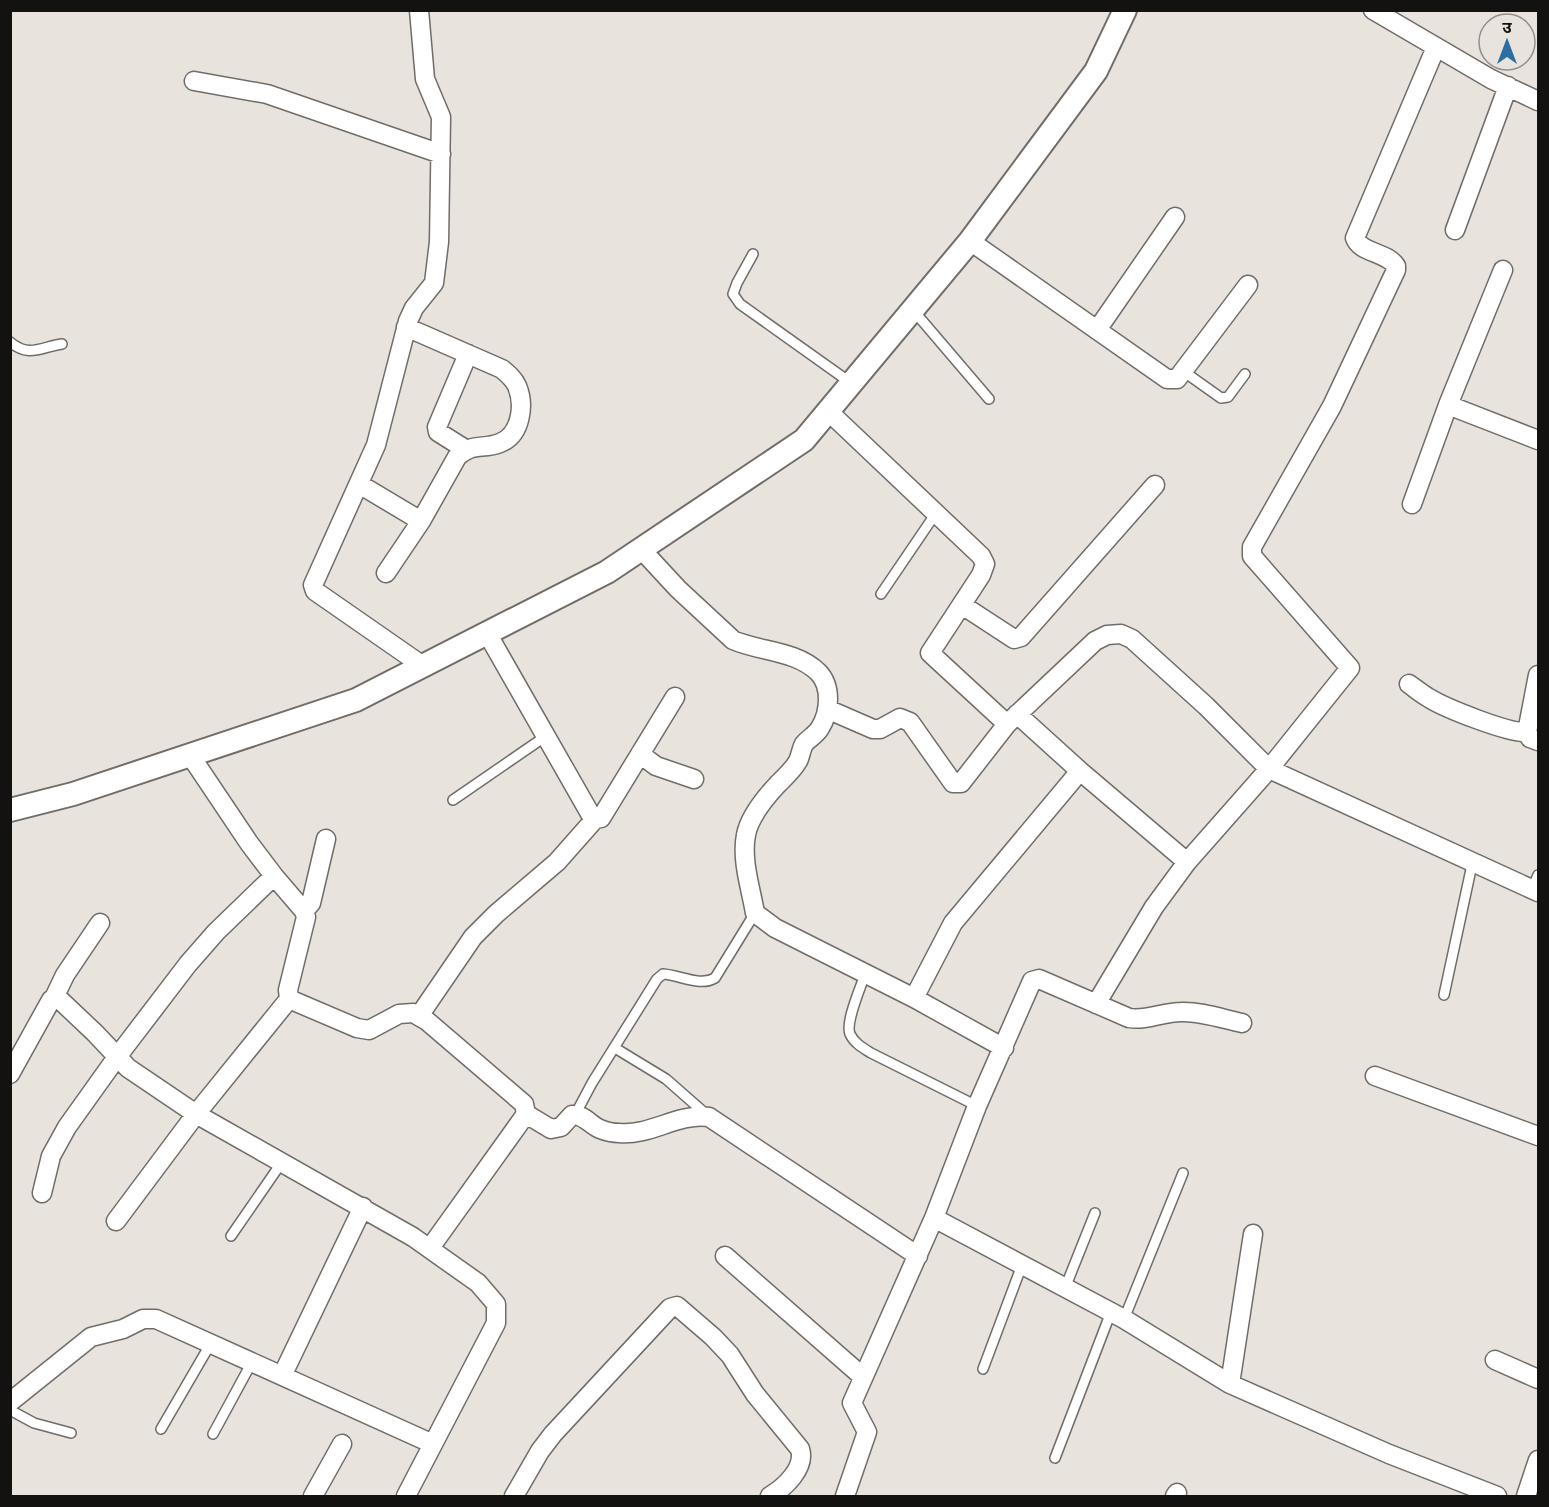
<svg xmlns="http://www.w3.org/2000/svg" width="1549" height="1507" font-family="'Fira Sans Condensed','Noto Sans Devanagari',sans-serif">
  <style>
    .lines { fill: none; stroke-linecap: round; stroke-linejoin: round }
    .service-casing { stroke: #716c68; stroke-width: 12 }
    .minor-casing { stroke: #716c68; stroke-width: 21 }
    .tertiary-casing { stroke: #716c68; stroke-width: 26 }
    .service { stroke: #fff; stroke-width: 9 }
    .minor { stroke: #fff; stroke-width: 18 }
    .tertiary { stroke: #fff; stroke-width: 22 }
  </style>
  <rect width="100%" height="100%" fill="#e9e3de"/>
  <g class="lines">
    <defs>
      <path id="service" d="M753,254L737,283L733,294L740,304L851,383
        M913,310L989,399
        M10,342C29,358 41,347 62,344
        M1183,371L1221,398L1228,397L1245,374
        M881,594L936,513
        M453,800L546,736
        M1532,889L1538,875
        M865,974C861,987 845,1022 850,1034C854,1043 863,1048 871,1053L977,1106
        M1444,995L1473,860
        M615,1048L666,1079L707,1115
        M575,1115L592,1083L657,979L663,974C680,975 700,987 715,978L755,913
        M231,1236L282,1162
        M1065,1288L1095,1213
        M1124,1319L1183,1173
        M983,1369L1022,1265
        M10,1410L34,1423L71,1433
        M161,1429L211,1343
        M213,1434L252,1362
        M1055,1458L1111,1312"/>
      <path id="minor" d="M419,10L425,79L441,117L439,242L434,283L414,308L408,321L376,445L313,585L315,591L423,666
        M1373,10L1491,79L1538,101
        M194,81L267,94L441,154
        M1455,230L1508,86
        M970,241L1167,379H1177L1248,285
        M1097,330L1175,217
        M1448,405L1538,440
        M828,411L981,556L985,564L981,575L930,653L1007,724
        M465,449L438,432L437,427L468,354
        M359,484L421,521
        M1412,504L1448,405L1503,270
        M641,549L678,589L733,640C760,652 795,650 818,672C832,686 830,712 820,728C816,735 809,738 804,744C801,749 801,755 798,761C793,770 784,778 777,785C765,798 749,818 746,835C741,860 751,889 755,913L775,928L914,998L1004,1048
        M386,573L421,521L457,457C473,442 482,450 500,443C521,435 525,405 517,386C514,379 508,374 502,369L406,327
        M962,605L1014,639L1021,637L1155,485
        M487,633L592,817L595,819L601,818L675,697
        M1538,675L1527,732L1530,738L1538,741
        M1409,684C1416,689 1422,694 1429,698C1445,708 1510,734 1527,732
        M827,709L873,729H880L900,718L910,722L953,783H961L1007,724L1095,641L1107,635L1121,634L1132,639L1206,706L1269,769L1538,892
        M1017,714L1080,771L1187,862
        M640,754L656,766L694,779
        M190,755L249,843L274,876L304,911L306,917L288,990L289,999L357,1028L369,1030L399,1014L413,1013L427,1021L524,1104L526,1114L430,1248
        M304,911L311,903L326,839
        M54,998L65,975L100,923
        M914,998L953,923L1080,771
        M1096,1004L1154,907L1187,862L1269,769L1350,668L1252,556V547L1332,406L1396,270V266C1387,252 1360,253 1355,238L1436,47
        M419,1016L473,937L496,914L557,862L595,819
        M10,1074L51,1000L54,998L59,999L95,1033L128,1068L196,1114L413,1237L478,1283L496,1304V1323L406,1496
        M1375,1076L1538,1136
        M526,1114L551,1129L561,1127L572,1115C584,1114 590,1125 600,1129C605,1131 613,1133 619,1133C651,1136 677,1113 709,1117L918,1256
        M42,1193L51,1156L67,1127L117,1057L188,964L216,932L274,876
        M934,1218L1124,1319L1230,1384L1389,1454L1497,1496
        M116,1221L196,1114L289,999
        M725,1256L863,1377
        M1495,1360L1538,1379
        M282,1376L363,1207
        M1230,1384L1253,1234
        M10,1402L91,1337L123,1329L143,1319H156L433,1444
        M313,1496L342,1444
        M514,1496L540,1451L553,1434L670,1308L677,1306L713,1337L730,1355L755,1394L800,1449C806,1468 784,1488 770,1496
        M845,1496L867,1432L852,1403L934,1218L977,1106L1032,981L1039,979L1129,1018C1147,1021 1163,1012 1181,1012C1200,1011 1223,1019 1242,1023
        M1175,1496L1177,1493
        M1526,1496L1538,1460"/>
      <path id="tertiary" d="M10,810L73,794L356,700L607,572L804,440L970,241L1096,71L1125,10"/>
    </defs>
    <use href="#service" class="service-casing"/>
    <use href="#minor" class="minor-casing"/>
    <use href="#tertiary" class="tertiary-casing"/>
    <use href="#service" class="service"/>
    <use href="#minor" class="minor"/>
    <use href="#tertiary" class="tertiary"/>
  </g>
  <rect width="1549" height="1507" fill="none" stroke="#141210" stroke-width="24"/>
  <g transform="translate(1507 42)"><circle r="28" fill="#e9e3de" stroke="#948f8c" stroke-width="1.5"/>
  <path d="M0-4.5L10 22L0 15L-10 22Z" fill="#2b6ea3"/>
  <text y="-9" font-size="16" font-weight="bold" text-anchor="middle" fill="#141210">उ</text>
  </g>
</svg>
